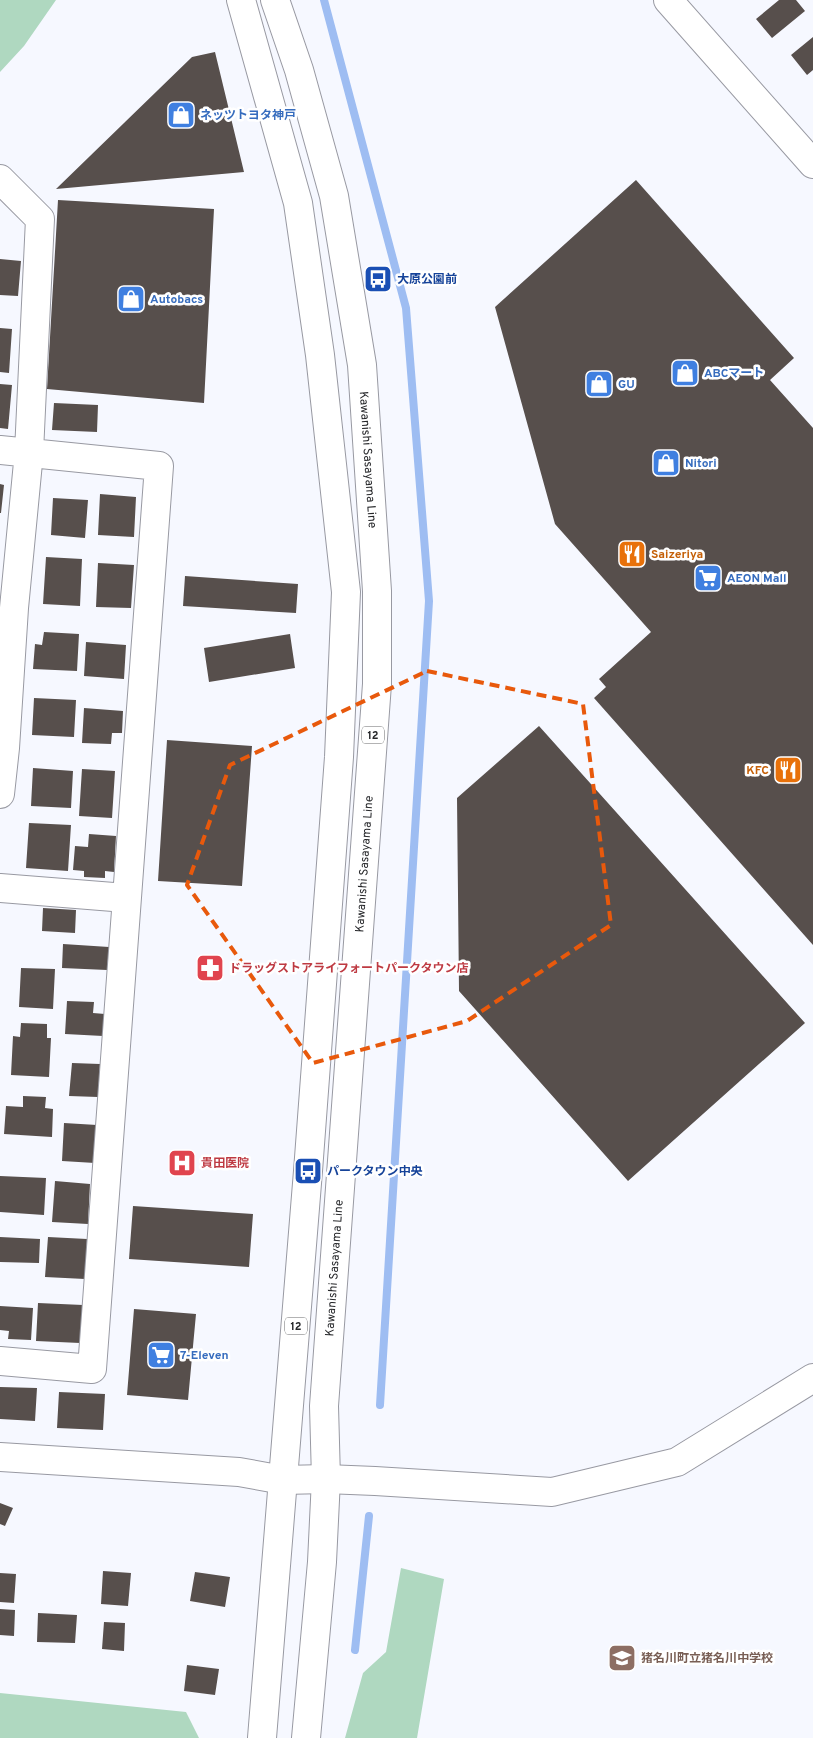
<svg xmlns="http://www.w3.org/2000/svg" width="813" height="1738" font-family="Overpass,'Noto Sans JP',sans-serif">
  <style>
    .green { fill: #afd8c0 }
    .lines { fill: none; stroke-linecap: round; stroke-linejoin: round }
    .stream { stroke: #9ebdf2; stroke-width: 8 }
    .building { fill: #574f4c }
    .minor-casing { stroke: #9899a2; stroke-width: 30 }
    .major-casing { stroke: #9899a2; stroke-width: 30 }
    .minor { stroke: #fff; stroke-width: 28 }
    .major { stroke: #fff; stroke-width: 28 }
    .marked { fill: none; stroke: #e8590c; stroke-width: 4; stroke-dasharray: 10 6; stroke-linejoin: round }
    .labels { text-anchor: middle; stroke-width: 5; stroke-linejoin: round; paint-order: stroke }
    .shield { fill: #fff; stroke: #666769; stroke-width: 1 }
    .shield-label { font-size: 11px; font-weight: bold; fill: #252629 }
    .shop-label { font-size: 12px; font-weight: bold; fill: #366cbe; stroke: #fff; text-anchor: start }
    .transit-label { font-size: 12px; font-weight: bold; fill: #164399; stroke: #fff; text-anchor: start }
    .street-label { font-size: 12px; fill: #252629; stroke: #fff }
    .food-label { font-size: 12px; font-weight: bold; fill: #c56008; stroke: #fff; text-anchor: start }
    .health-label { font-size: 12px; font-weight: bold; fill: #be3a42; stroke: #fff; text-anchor: start }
    .education-label { font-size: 12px; font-weight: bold; fill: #785e54; stroke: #fff; text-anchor: start }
  </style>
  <rect width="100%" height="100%" fill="#f6f8ff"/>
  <path class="green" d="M0,0H56L24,46L0,72Z
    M401,1568L444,1579L417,1738H345L363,1673L386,1652Z
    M0,1693L186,1712L199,1738H0Z"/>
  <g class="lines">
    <path class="stream" d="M324,0L406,308L429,601L380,1405
      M355,1650L369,1516"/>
  </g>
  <path class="building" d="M779,0H796L805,11L772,38L756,19Z
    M813,37V70L807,75L791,55Z
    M215,52L244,172L56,189L192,57Z
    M636,180L794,358L770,380L813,428V945L594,698L606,687L599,679L651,632L555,524L495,307Z
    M58,200L214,209L204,403L47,389Z
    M0,259L21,261L18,296L0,295Z
    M0,328L12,329L9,373L0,372Z
    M0,384L12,385L8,429L0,428Z
    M54,403L98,405L97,432L52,430Z
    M0,484L4,485L1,513H0Z
    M100,494L136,497L134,537L98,535Z
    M53,498L88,500L85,538L51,535Z
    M46,557L82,559L80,606L43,604Z
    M98,563L134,565L131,608L96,607Z
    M185,576L298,584L296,613L183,606Z
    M44,632L79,634L77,671L33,669L35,644L42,645Z
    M290,634L295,668L209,682L204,648Z
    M86,642L126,645L124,679L84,676Z
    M34,698L76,700L74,737L32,735Z
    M84,708L123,711L122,733H112L111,744L82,743Z
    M539,726L805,1023L628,1181L459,991L457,798Z
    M167,740L252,746L242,886L158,881Z
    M33,768L73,771L71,808L31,806Z
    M82,769L115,771L112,818L79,816Z
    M29,823L71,825L68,871L26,868Z
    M89,834L116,836L114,872L105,871V878L84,877V871L73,870L75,846L88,847Z
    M43,908L76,910L75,933L42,931Z
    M63,944L109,947L107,970L62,968Z
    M21,968L55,969L53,1009L19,1007Z
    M67,1001L94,1002L93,1013L105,1014L103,1036L65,1034Z
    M21,1023L47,1024V1038H51L49,1077L11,1075L13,1036L20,1037Z
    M72,1063L100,1064L98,1097L69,1096Z
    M23,1096L46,1097L45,1108L53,1109L52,1137L4,1134L6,1106L23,1107Z
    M64,1123L97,1125L95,1163L62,1161Z
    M0,1176L46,1178L44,1215L0,1212Z
    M55,1181L90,1184L88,1224L52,1222Z
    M133,1206L253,1214L249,1267L129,1259Z
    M0,1237L40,1239L39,1263L0,1262Z
    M48,1237L87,1239L85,1279L45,1277Z
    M38,1303L83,1305L80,1343L36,1341Z
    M0,1306L33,1308L31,1340L8,1339L9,1331L0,1330Z
    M134,1309L196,1314L188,1400L127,1395Z
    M0,1387L37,1388L35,1421L0,1419Z
    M59,1392L105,1394L103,1430L57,1428Z
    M0,1503L13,1508L5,1526L0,1524Z
    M103,1571L131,1573L128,1606L101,1604Z
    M195,1572L230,1577L225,1607L190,1601Z
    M0,1573L16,1574L14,1603L0,1602Z
    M0,1609L15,1610L14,1636L0,1635Z
    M38,1613L77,1615L75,1643L37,1642Z
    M104,1622L125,1623L124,1651L102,1649Z
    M187,1665L219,1669L215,1695L184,1691Z"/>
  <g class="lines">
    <defs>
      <path id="minor" d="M668,0L813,164
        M0,179L40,219L29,452L14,608L5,748L0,794
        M0,450L159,466L92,1369L0,1361
        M0,888L126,898
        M0,1457L239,1472L283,1480L326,1479L375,1481L552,1492L677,1462L813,1378"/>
      <g id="major">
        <path d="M241,0L298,203L320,355L346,592L339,757L308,1171L262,1738"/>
        <path id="s1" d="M275,0L299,70L334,196L362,365L377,591V684L324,1406L326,1479L322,1562L306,1738"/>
      </g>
    </defs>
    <use href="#minor" class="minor-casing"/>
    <use href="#major" class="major-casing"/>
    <use href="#minor" class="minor"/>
    <use href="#major" class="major"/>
  </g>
  <path class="marked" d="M427,671L583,704L611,925L467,1021L313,1063L187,885L230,765Z"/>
  <defs>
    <symbol id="shop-square" viewBox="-11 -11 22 22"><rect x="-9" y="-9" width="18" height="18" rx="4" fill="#3f7fe0" stroke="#fff"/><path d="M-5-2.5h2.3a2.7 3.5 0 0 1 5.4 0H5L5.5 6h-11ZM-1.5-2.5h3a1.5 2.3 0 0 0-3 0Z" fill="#fff"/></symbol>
    <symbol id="bus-square" viewBox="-11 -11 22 22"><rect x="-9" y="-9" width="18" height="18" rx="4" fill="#1a4fb4" stroke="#fff"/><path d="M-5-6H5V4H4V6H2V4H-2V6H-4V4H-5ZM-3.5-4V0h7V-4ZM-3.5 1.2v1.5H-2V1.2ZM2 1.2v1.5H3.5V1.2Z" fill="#fff"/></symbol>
    <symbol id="restaurant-square" viewBox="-11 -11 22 22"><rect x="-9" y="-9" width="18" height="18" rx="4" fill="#e8710a" stroke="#fff"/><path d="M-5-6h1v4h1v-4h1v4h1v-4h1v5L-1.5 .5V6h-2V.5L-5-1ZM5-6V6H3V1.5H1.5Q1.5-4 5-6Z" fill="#fff"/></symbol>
    <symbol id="supermarket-square" viewBox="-11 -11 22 22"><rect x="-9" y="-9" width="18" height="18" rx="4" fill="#3f7fe0" stroke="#fff"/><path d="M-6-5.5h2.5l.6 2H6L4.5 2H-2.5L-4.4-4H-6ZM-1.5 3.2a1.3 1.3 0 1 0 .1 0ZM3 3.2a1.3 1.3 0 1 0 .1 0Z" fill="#fff"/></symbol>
    <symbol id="pharmacy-square" viewBox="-11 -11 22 22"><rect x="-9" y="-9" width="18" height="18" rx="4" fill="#e0444e" stroke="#fff"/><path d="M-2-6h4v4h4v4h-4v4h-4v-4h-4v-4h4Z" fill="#fff"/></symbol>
    <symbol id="hospital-square" viewBox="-11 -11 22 22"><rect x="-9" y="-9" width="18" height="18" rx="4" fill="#e0444e" stroke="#fff"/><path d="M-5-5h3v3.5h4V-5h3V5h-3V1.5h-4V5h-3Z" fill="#fff"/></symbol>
    <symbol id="school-square" viewBox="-11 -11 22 22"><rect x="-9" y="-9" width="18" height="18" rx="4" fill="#8d6e63" stroke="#fff"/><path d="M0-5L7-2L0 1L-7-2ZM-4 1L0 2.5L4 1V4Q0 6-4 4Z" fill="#fff"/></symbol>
  </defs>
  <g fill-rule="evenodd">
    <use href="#shop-square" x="165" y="99" width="32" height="32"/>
    <use href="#bus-square" x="362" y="263" width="32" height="32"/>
    <use href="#shop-square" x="115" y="283" width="32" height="32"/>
    <use href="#shop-square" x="669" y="357" width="32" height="32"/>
    <use href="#shop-square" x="583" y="368" width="32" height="32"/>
    <use href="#shop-square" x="650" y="447" width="32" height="32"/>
    <use href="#restaurant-square" x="616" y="538" width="32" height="32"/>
    <use href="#supermarket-square" x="692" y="562" width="32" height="32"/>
    <use href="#restaurant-square" x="772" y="754" width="32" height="32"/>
    <use href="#pharmacy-square" x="194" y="952" width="32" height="32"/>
    <use href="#hospital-square" x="166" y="1147" width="32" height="32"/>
    <use href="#bus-square" x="292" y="1155" width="32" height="32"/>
    <use href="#supermarket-square" x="145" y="1339" width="32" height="32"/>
    <use href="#school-square" x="606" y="1642" width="32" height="32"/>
  </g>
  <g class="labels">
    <g class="shield">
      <rect x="362" y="726.5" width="22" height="17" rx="4"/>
      <rect x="285" y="1317.5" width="22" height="17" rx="4"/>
    </g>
    <g class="shield-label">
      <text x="373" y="739">12</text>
      <text x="296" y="1330">12</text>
    </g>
    <g class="shop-label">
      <text x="200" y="119">ネッツトヨタ神戸</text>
      <text x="150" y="303">Autobacs</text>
      <text x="704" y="377">ABCマート</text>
      <text x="618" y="388">GU</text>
      <text x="685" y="467">Nitori</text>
      <text x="727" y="582">AEON Mall</text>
      <text x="180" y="1359">7-Eleven</text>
    </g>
    <g class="transit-label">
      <text x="397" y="283">大原公園前</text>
      <text x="327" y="1175">パークタウン中央</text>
    </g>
    <g class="street-label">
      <text dy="4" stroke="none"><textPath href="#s1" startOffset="471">Kawanishi Sasayama Line</textPath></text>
      <text transform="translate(364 864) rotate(-86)" y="4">Kawanishi Sasayama Line</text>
      <text transform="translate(334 1268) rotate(-86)" y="4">Kawanishi Sasayama Line</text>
    </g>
    <g class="food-label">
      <text x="651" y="558">Saizeriya</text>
      <text x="769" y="774" text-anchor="end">KFC</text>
    </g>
    <g class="health-label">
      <text x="229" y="972">ドラッグストアライフォートパークタウン店</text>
      <text x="201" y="1167">貴田医院</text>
    </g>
    <g class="education-label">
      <text x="641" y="1662">猪名川町立猪名川中学校</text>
    </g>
  </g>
</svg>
